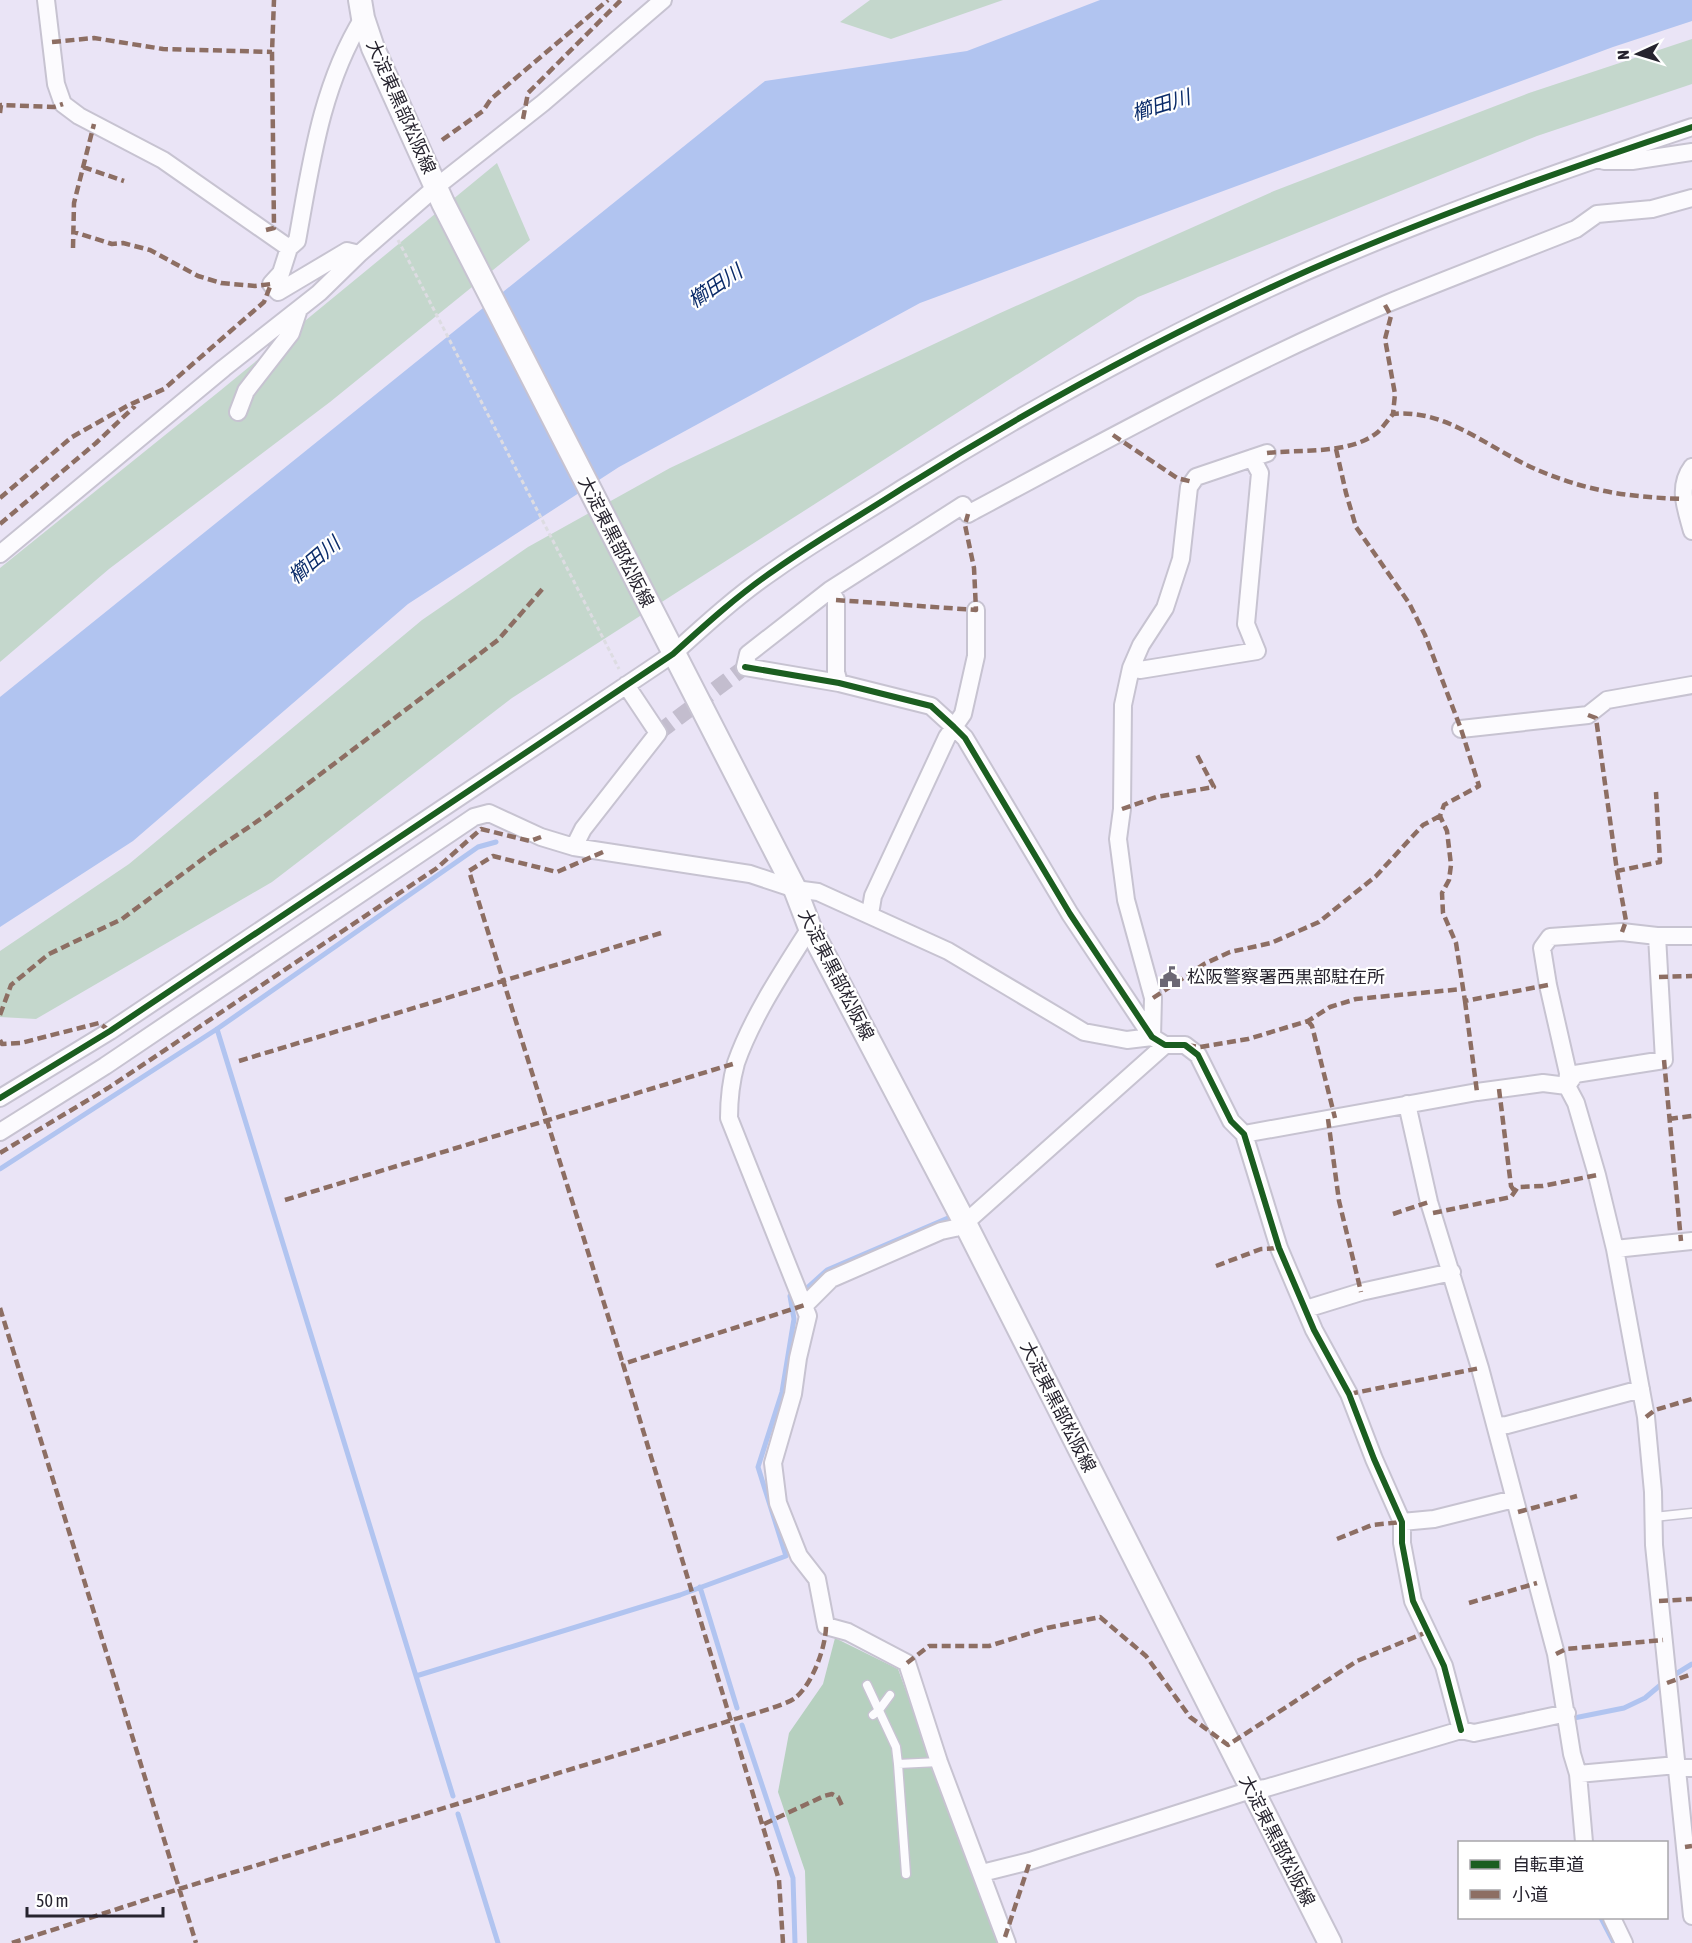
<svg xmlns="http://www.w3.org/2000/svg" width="1692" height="1943" font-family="'Asap Condensed','Noto Sans JP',sans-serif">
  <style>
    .green { fill: #c4d7cc }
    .forest { fill: #b6d0bf }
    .water { fill: #b1c4f0 }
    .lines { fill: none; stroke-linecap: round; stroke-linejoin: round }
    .stream { stroke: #b1c4f0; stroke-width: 5 }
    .minor-tunnel { stroke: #c3bdce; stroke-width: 16; stroke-dasharray: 16 8; stroke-linecap: butt }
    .service-casing { stroke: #c7c3d1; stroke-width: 11 }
    .minor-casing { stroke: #c7c3d1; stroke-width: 20 }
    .secondary-casing { stroke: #c7c3d1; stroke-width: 26 }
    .path { stroke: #dddce2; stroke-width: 3; stroke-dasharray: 4.5 3; stroke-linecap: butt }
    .service { stroke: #fcfbfe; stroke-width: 8 }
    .minor { stroke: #fcfbfe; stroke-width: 16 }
    .secondary { stroke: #fcfbfe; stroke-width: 22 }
    .quiet { stroke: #8d6e63; stroke-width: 4.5; stroke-dasharray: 9 4.5; stroke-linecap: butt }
    .cycleway-casing { stroke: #fff; stroke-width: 10 }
    .cycleway { stroke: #1b5e20; stroke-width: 6 }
    .labels { text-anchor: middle; stroke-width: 4.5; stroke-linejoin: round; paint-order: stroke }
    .street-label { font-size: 18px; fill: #26232e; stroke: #fff }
    .poi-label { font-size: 18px; fill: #26232e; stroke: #fff; text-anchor: start }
    .water-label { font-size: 20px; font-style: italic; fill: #0b2c6a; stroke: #fff }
  </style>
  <rect width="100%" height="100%" fill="#eae4f6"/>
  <path class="green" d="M870,0H1003L891,39L840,22Z
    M1692,39V84L1537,136L1138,297L512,698L272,882L36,1019L0,1017V951L129,864L422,620L528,547L670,468L998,314L1274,191L1529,93Z
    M497,163L530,240L330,402L109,569L0,662V568L221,390Z"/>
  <path class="forest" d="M835,1638L898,1669L998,1943H807L805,1871L778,1792L789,1733L823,1684Z"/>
  <path class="water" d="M1100,0H1692V21L1613,47L920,303L619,467L408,604L133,841L0,927V697L765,81L967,51Z"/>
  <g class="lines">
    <path class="stream" d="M217,1029L416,1676L680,1595L786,1556L758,1467L782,1392L794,1319L790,1296L793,1295
      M0,1169L217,1029L478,847L496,842
      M808,1287L827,1270L955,1215
      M700,1587L737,1708
      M416,1676L453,1796
      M1671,1677L1692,1664
      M1569,1719L1624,1708L1645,1698L1664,1682
      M742,1725L793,1878L795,1943
      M458,1814L498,1943
      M1601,1918L1614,1943"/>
    <path class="minor-tunnel" d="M658,733L745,667"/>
    <defs>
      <path id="service" d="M1654,1517L1692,1513
        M867,1685L896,1747L898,1764
        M873,1715L879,1710L890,1695
        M906,1874L898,1764L939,1762"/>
      <path id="minor" d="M46,0L56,84L63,104L79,116L163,160L289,248
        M1604,161H1632L1692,152
        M359,254L347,251L278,292L271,284L281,273L289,248L297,241C311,164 321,86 363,18
        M238,412L246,391L291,333L299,309
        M1692,467C1677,487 1686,509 1692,531
        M0,554L224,368L319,293L359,254L436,187L543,103L663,0
        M830,590L836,600V672L839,683
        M1131,668L1140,670L1257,651L1246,624L1260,473L1252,458
        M1461,729L1588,715L1607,700L1692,685
        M574,847L583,829L658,733L626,685
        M870,914L873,896L947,737L963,714L976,656V610
        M810,928C784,969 752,1017 736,1063C731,1081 729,1100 729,1118L808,1316L798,1358L793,1394L773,1463L778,1503L799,1556L817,1579L826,1626L848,1632L907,1663L939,1762L1007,1943
        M1692,936H1657L1622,932L1550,937L1542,948L1548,985L1568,1073L1567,1086L1576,1103L1597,1175L1615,1249L1646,1417L1653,1492L1654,1545L1692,1916
        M1152,1037L1153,998L1126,900L1118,839L1122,809L1123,705L1131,668L1141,645L1165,608L1181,559L1189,487L1196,477L1267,453
        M1567,1086L1575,1074L1664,1060L1657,936
        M0,1098L110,1031L673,654C706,624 739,594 776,569C817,540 861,515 903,488C1031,408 1168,333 1307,271C1432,216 1562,170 1692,127
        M1407,1104L1429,1202L1480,1368L1556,1654L1572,1754L1578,1774L1584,1842
        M0,1132L105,1066L474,817L489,813L541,837L574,847L750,874L795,889L818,892L948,951L1084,1032L1127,1040L1152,1037
        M1244,1134L1477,1092L1543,1083L1567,1086
        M1615,1249L1692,1241
        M805,1305L831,1279L941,1231L955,1228L965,1223L1165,1045
        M1306,1309L1361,1292L1452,1272
        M1496,1426L1507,1425L1641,1389
        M1402,1522L1434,1519L1514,1499
        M1461,1730L1444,1666L1413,1601L1402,1543V1522L1374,1459L1349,1394L1314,1330L1279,1248L1244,1134L1231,1121L1198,1055L1185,1045H1165L1152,1037L1070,914L965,738L954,727L931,706L839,683L745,667L748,654L830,590L963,505L968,514C1105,440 1243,365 1386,304C1449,278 1513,254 1576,229L1597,214L1652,209L1692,198
        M1578,1774L1677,1765L1685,1768H1692
        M982,1873L1030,1861L1251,1790L1266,1788L1461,1730L1474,1733L1567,1713
        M1612,1918L1624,1943"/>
      <path id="secondary" d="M360,0L363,18L373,48L443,203L795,889L810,928L965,1223L1330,1943"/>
    </defs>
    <use href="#service" class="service-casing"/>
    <use href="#minor" class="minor-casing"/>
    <use href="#secondary" class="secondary-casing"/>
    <path class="path" d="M398,240L619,669"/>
    <use href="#service" class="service"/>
    <use href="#minor" class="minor"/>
    <use href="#secondary" class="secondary"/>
    <path class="quiet" d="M52,42L94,38L163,49L272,52
      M0,113L1,105L54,107L63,104
      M523,119L528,93L621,0
      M442,140L483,111L491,99L608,0
      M83,167L124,181
      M266,230L274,228L272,52L274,0
      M73,248L74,203L94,124
      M1385,305L1391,316L1385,339L1395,394L1393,414
      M1113,435L1177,478L1193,482
      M1336,449L1346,493L1356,527L1409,603L1425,635L1461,729L1479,786L1444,805L1440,816L1447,831L1451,865L1449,880L1442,893L1443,913L1456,943L1465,1001L1548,985
      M1267,453C1301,449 1350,455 1378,432C1383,427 1388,420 1393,414C1447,408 1493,452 1540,471C1590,492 1630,497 1683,499
      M0,498L72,437L127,406L164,389L264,302L271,284L255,286L221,283L198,276L150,250L123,243L112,244L74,232
      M0,524L96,443L135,406
      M836,600L976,610L974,568L965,525L968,514
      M1588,715L1596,718L1617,871L1660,862L1656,792
      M1122,809L1156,797L1214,787L1196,753
      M603,852L557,872L493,856L469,871L623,1364
      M1617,871L1626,921L1622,932
      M1659,977L1692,976
      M1153,998L1204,964L1230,952L1271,943L1319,922L1376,876L1423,825L1440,816
      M1465,1001L1477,1092
      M0,1015L11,985L49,954L122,919L212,852L265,816L498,640L545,586
      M1308,1021L1312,1026L1335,1118
      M0,1040L2,1044L21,1043L99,1023L110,1031
      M1187,1045L1200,1047L1248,1039L1308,1021L1330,1007L1356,999L1463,989
      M1664,1060L1681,1241
      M239,1061L661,933
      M1499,1089L1511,1186L1515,1192
      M1328,1119L1339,1201L1361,1292
      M1669,1119L1692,1116
      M0,1153L108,1088L437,868L481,829L530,841L541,837
      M285,1200L736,1063
      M1433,1213L1511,1197L1518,1187L1543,1186L1597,1175
      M1393,1214L1429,1202
      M1216,1266L1261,1249L1279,1248
      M0,1308L196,1943
      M1349,1394L1480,1368
      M1646,1417L1655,1410L1692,1399
      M1518,1512L1577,1496
      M1337,1539L1372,1525L1402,1522
      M1659,1601L1692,1599
      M1469,1603L1537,1583
      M1556,1654L1566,1649L1663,1640
      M907,1663L929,1646H989L1047,1628L1100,1617L1146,1656L1190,1717L1228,1745L1357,1661L1427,1632
      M1667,1683L1692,1674
      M764,1824L824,1796L832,1794L838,1797L843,1808
      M1685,1847L1692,1846
      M1005,1937L1030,1861
      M12,1943L179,1889L732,1720C745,1716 787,1705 795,1698C812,1685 826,1647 826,1626
      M783,1943L779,1880L623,1364L805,1305"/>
    <defs>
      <path id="cycleway" d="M745,667L839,683L931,706L954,727L965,738L1070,914L1152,1037L1165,1045H1185L1198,1055L1231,1121L1244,1134L1279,1248L1314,1330L1349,1394L1374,1459L1402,1522V1543L1413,1601L1444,1666L1461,1730
        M0,1098L110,1031L673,654C706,624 739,594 776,569C817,540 861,515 903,488C1031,408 1168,333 1307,271C1432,216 1562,170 1692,127"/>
    </defs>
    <use href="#cycleway" class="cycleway-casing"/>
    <use href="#cycleway" class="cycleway"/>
  </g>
  <defs>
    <symbol id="civic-bare" viewBox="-9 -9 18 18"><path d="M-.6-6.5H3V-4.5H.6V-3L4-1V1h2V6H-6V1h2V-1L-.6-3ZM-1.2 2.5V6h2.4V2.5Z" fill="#6b6774" stroke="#fff" stroke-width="2.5" paint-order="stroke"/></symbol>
  </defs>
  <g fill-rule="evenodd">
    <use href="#civic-bare" x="1155" y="962" width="30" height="30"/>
  </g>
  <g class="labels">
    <g class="street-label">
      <text transform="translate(401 107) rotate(66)" y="6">大淀東黒部松阪線</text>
      <text transform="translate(616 542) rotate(63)" y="6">大淀東黒部松阪線</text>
      <text transform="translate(836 975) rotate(63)" y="6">大淀東黒部松阪線</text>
      <text transform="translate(1058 1407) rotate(63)" y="6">大淀東黒部松阪線</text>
      <text transform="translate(1277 1841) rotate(63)" y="6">大淀東黒部松阪線</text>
    </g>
    <g class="poi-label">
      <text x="1187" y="983">松阪警察署西黒部駐在所</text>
    </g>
    <g class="water-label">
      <text transform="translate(1161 105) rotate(-17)" y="7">櫛田川</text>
      <text transform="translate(715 286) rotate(-34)" y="7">櫛田川</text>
      <text transform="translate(314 560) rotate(-40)" y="7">櫛田川</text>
    </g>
  </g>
  <rect x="1458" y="1841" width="210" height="78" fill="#ffffff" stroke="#a8a7ab" stroke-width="1.5"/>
  <rect x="1470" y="1860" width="30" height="9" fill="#1b5e20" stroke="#a8a7ab" stroke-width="1.5"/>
  <text x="1512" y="1871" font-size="18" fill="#26232e">自転車道</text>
  <rect x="1470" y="1890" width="30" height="9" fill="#8d6e63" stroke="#a8a7ab" stroke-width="1.5"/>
  <text x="1512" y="1901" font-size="18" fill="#26232e">小道</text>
  <g transform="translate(1638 54) rotate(266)" stroke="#ffffff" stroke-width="4.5" paint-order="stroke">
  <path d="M0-4.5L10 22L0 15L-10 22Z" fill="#26232e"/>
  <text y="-9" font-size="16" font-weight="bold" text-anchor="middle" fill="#26232e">N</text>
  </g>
  <path d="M27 1907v9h136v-9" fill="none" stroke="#26232e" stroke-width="3"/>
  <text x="36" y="1907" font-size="18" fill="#26232e" stroke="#ffffff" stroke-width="4.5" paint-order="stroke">50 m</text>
</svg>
